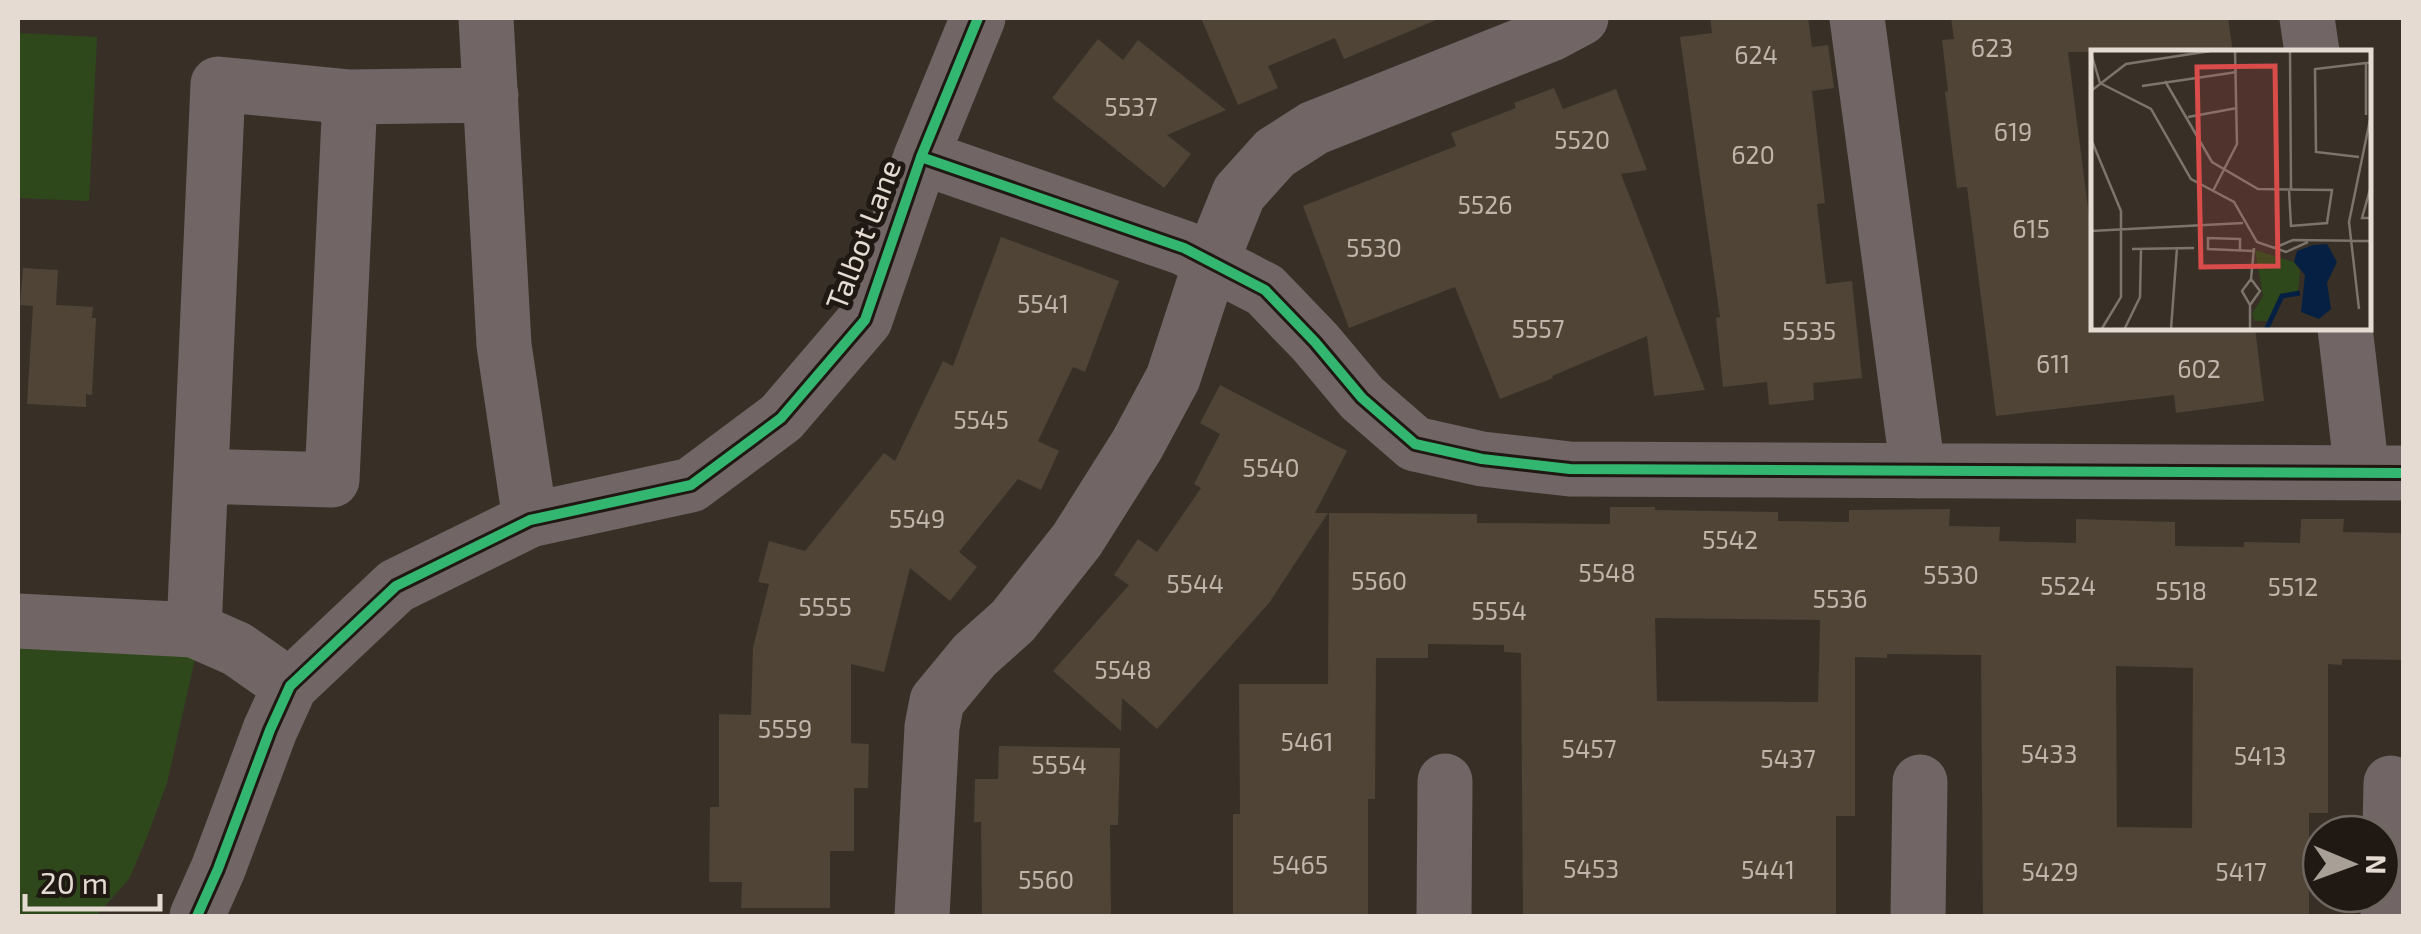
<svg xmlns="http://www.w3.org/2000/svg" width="2421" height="934" font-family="'Exo 2',sans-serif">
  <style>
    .green { fill: #2f481b }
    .building { fill: #4f4436; fill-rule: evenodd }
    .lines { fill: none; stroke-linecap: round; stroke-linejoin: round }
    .minor { stroke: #716565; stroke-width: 55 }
    .cycleway-casing { stroke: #201913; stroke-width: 16 }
    .cycleway { stroke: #33b770; stroke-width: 10 }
    .labels { text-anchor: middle; stroke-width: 10; stroke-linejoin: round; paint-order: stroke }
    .number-label { font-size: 25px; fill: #c0b5ab }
    .street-label { font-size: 30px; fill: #e5dbd2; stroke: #201913 }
    .inset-river { fill: none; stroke: #052042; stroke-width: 5 }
    .inset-road { fill: none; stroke: #7d746b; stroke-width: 2.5 }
    .view { fill: #d94c4a; fill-opacity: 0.15; stroke: #d94c4a; stroke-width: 5 }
    .inset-edge { fill: none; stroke: #e5dbd2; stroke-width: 5 }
  </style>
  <rect width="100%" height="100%" fill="#383027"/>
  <path class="green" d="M18,33L97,37L89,201L18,198Z
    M18,640L182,651L195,659L167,783L147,837L129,879L96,916H18Z"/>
  <path class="building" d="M1201,18H1441L1344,59L1335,38L1268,66L1278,88L1238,105Z
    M1710,18H1808L1812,47L1828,45L1834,88L1812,91L1825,203L1817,204L1826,284L1852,281L1862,378L1813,383L1814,400L1769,405L1767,382L1723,387L1716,318L1720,317L1680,37L1712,33Z
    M1951,18H2228L2233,52H2068L2094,255V328H2255L2264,401L2176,413L2174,395L1996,416L1967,187L1957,188L1945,92L1948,91L1942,40L1954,39Z
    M1098,39L1123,60L1138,40L1226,110L1167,135L1191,154L1164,188L1052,98Z
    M1554,88L1563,109L1616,89L1647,170L1621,174L1705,390L1654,396L1647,336L1552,376L1553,378L1500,399L1455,287L1349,328L1303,206L1456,146L1451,133L1516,108L1514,103Z
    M1001,237L1119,281L1085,372L1073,367L1038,441L1059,451L1041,490L1018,479L959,552L977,567L950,601L910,568L884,672L851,664V743L869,744L868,788H854V851H830V908H741L742,882H709L710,807H719V714L751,715L753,647L769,584L758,582L769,541L805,551L884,453L895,461L943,361L953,366Z
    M23,268L58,270L56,305L93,307L92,318H96L92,395L86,394V407L27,404L33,306L20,305Z
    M1220,385L1347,451L1315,513H1328L1269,603L1157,729L1122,698L1121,731L1053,671L1129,585L1114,575L1138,539L1157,552L1201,488L1194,484L1220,434L1200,423Z
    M1610,507H1655V510L1778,512V521L1849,522V510L1950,509L1949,526L2000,527L1999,541L2076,543V519L2175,522V546L2244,547V542L2300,543L2301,519H2344L2343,532L2404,533V660L2342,659V665L2328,664V813H2309V916H1983L1981,655L1887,654V658L1855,657V816H1836V916H1523L1521,653L1504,652V645L1428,644V658H1376L1375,799H1368V916H1233V814H1240L1239,684H1328L1329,513L1477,514V523L1610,524ZM1655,618L1820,620L1818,702L1657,701ZM2116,666L2193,668L2192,828L2117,827Z
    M999,746L1120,748L1118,825H1110L1111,914L982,916L981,822H974L975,779H998Z"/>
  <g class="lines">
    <path class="minor" d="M486,18L504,345L530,520
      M1857,18L1918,471
      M2307,18L2312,52
      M350,97L491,95
      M921,157L1184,248L1265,290L1315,342L1362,398L1415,444L1482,459L1570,469L2404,473
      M2345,328L2362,473
      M18,621L194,630L237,649L290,686
      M194,630L218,84L350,97L332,480L201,476
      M197,916L218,869L270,730L290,686L396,586L530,520L691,485L781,418L865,320L921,157L978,18
      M922,916L932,727L937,701L975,655L1013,621L1077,540L1137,445L1173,378L1211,262L1239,193L1275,153L1314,128L1551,34L1581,18
      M1444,916L1445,781
      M1918,916L1920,782
      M2388,916L2391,783"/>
    <defs>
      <path id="cycleway" d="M921,157L1184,248L1265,290L1315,342L1362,398L1415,444L1482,459L1570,469L2404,473
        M197,916L218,869L270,730L290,686L396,586L530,520L691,485L781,418L865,320L921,157L978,18"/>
    </defs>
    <use href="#cycleway" class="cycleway-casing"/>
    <use href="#cycleway" class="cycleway"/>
  </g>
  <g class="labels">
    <g class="number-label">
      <text x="1992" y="57">623</text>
      <text x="1756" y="64">624</text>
      <text x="1131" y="116">5537</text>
      <text x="2013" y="141">619</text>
      <text x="1582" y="149">5520</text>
      <text x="1753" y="164">620</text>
      <text x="1485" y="214">5526</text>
      <text x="2031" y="238">615</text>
      <text x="1374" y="257">5530</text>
      <text x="1043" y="313">5541</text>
      <text x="1538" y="338">5557</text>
      <text x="1809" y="340">5535</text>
      <text x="2053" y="373">611</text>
      <text x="2199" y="378">602</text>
      <text x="981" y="429">5545</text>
      <text x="1271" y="477">5540</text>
      <text x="917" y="528">5549</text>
      <text x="1730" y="549">5542</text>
      <text x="1607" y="582">5548</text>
      <text x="1951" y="584">5530</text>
      <text x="1379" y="590">5560</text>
      <text x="1195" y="593">5544</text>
      <text x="2068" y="595">5524</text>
      <text x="2293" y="596">5512</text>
      <text x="2181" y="600">5518</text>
      <text x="1840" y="608">5536</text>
      <text x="825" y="616">5555</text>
      <text x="1499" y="620">5554</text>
      <text x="1123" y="679">5548</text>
      <text x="785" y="738">5559</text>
      <text x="1307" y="751">5461</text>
      <text x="1589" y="758">5457</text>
      <text x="2049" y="763">5433</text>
      <text x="2260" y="765">5413</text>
      <text x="1788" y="768">5437</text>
      <text x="1059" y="774">5554</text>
      <text x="1300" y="874">5465</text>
      <text x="1591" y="878">5453</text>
      <text x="1768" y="879">5441</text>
      <text x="2050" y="881">5429</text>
      <text x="2241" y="881">5417</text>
      <text x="1046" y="889">5560</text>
    </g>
    <g class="street-label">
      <text transform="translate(864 235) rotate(-69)" y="10">Talbot Lane</text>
    </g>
  </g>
  <g transform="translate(2091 50)">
    <rect width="280" height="280" fill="#383027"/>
    <path d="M164,200L203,212L209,221L207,241L191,245L178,271H164L161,264L172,246Z" fill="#2f481b"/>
    <path d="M222,195L236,194L246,212L236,233L240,259L228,269L210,262L214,225L203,212L206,201Z" fill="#052042"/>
    <path class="inset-river" d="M175,280L191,246L209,243"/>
    <path class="inset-road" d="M199,0L200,140M0,3L9,33L60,59L100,129L143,152L166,192L195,202L217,192M74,31L121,112L167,139L241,140L236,173L200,176L198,140M51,36L146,22M0,41L35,14L126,0M275,65V13H280M97,67L146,58M0,89L30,161V247L10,280M268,107L225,102L224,19L275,13M280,136L271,168H280M122,141L146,94L144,0M0,181L152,173M183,198L202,190L280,191M41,199L103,198M149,200V189L117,188V199L162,201M159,255L169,241L160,229M268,259L258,172L280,65M80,279L86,198M33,280L49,247L50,199M159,280V255L151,241L160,229L163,198"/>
    <path class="view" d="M184,16L187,216L110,217L106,17Z"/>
    <rect width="280" height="280" class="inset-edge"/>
  </g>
  <rect width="2421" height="934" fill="none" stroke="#e5dbd2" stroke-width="40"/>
  <g transform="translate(2351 864) rotate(91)"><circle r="48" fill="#201913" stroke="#6f675f" stroke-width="2.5"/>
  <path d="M0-8L18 38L0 25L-18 38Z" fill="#a89f96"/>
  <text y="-15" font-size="28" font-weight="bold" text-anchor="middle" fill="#e5dbd2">N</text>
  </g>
  <path d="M25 894v15h135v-15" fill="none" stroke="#e5dbd2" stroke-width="5"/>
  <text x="40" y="894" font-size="30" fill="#e5dbd2" stroke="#201913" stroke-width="8" paint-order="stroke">20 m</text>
</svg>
